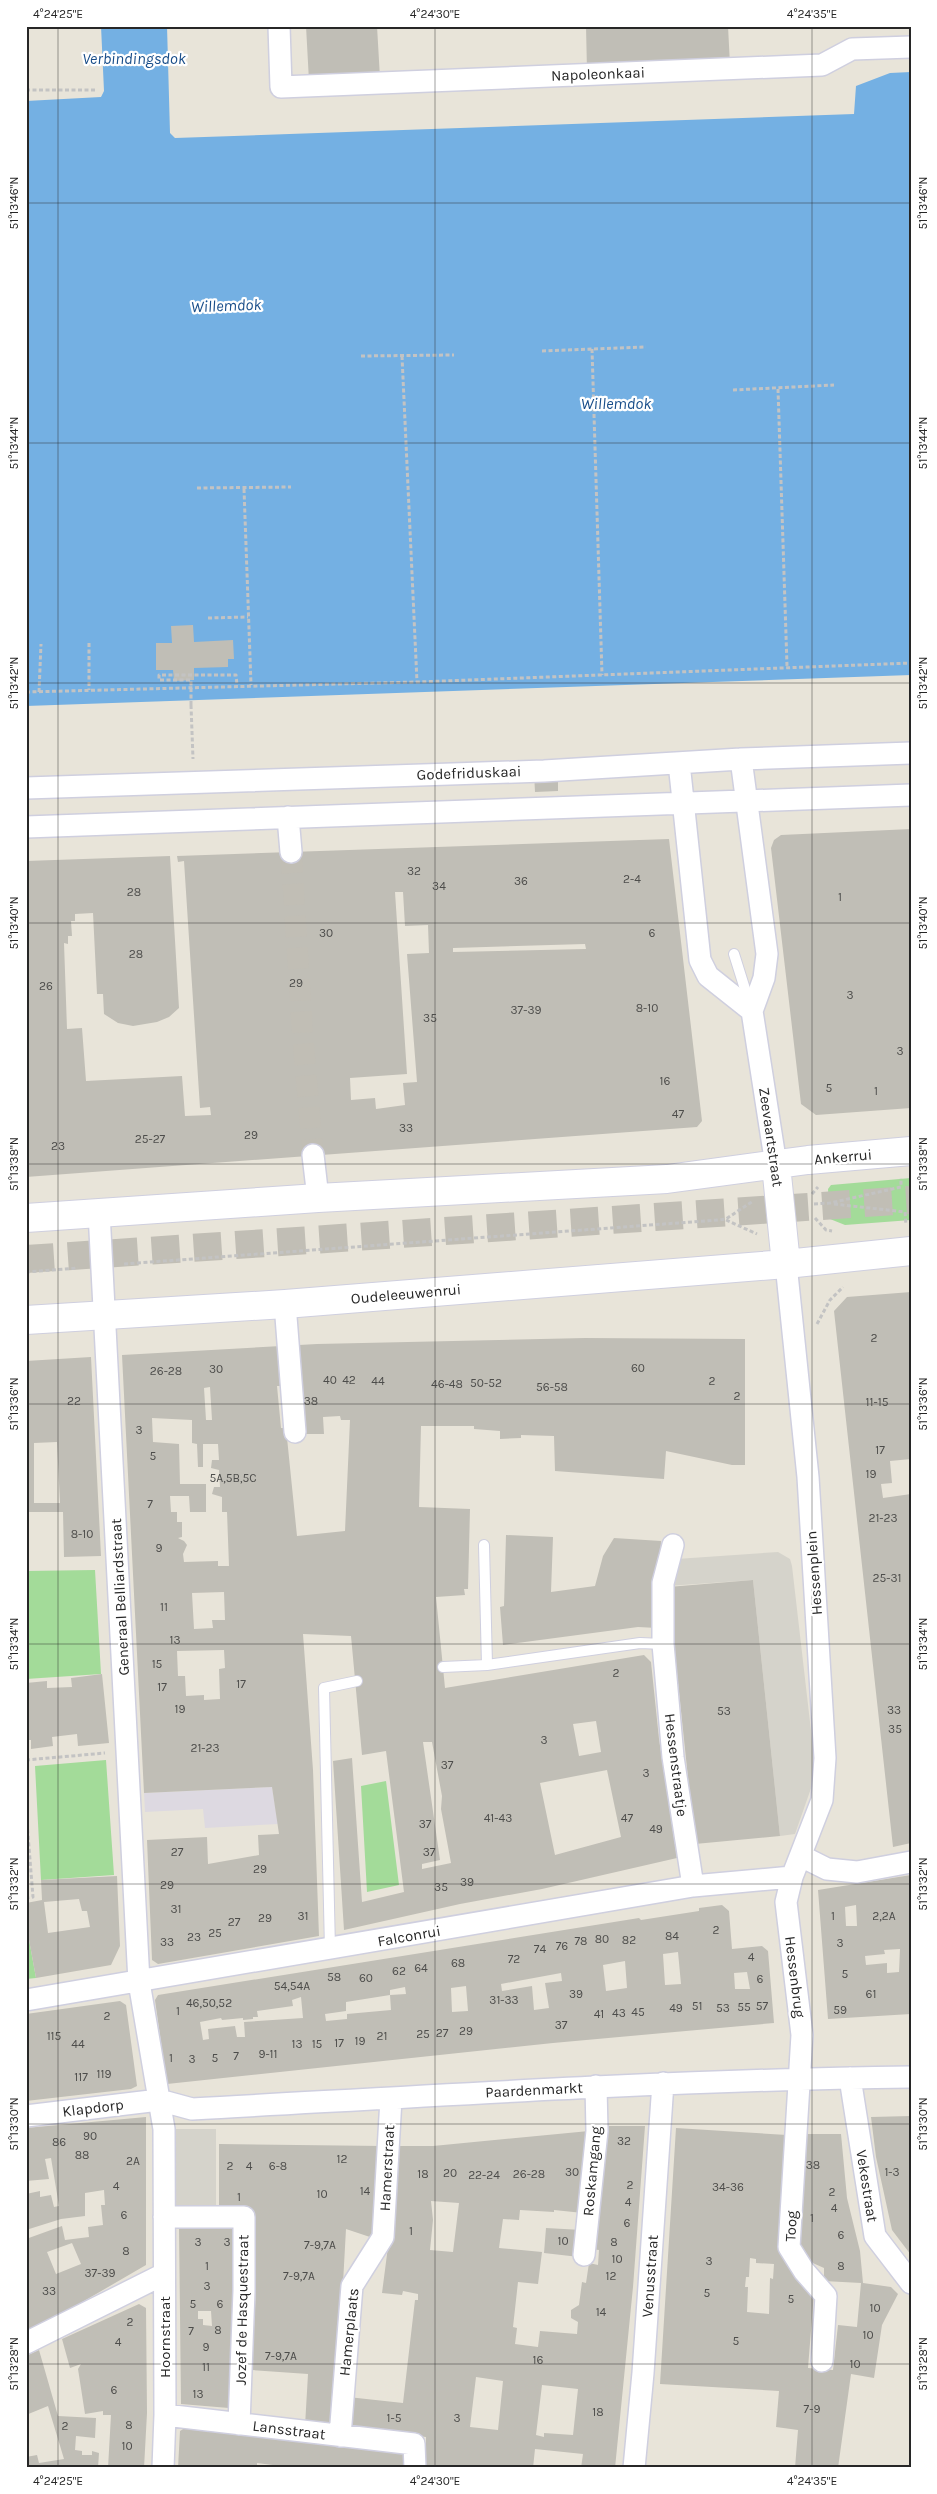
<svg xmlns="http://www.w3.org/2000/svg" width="937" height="2494" font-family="Karla,sans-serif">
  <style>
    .industrial { fill: #ddd9e1 }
    .green { fill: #a3db99 }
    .plaza { fill: #d5d3cb }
    .water { fill: #74b0e3 }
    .building { fill: #c0beb6; fill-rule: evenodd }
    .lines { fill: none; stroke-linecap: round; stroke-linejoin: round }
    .street-tunnel { stroke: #c1beb5; stroke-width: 21; stroke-dasharray: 21 11; stroke-linecap: butt }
    .secondary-tunnel { stroke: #c1beb5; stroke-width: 28; stroke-dasharray: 28 14; stroke-linecap: butt }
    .lane-casing { stroke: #cfcfdf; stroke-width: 12 }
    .street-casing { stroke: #cfcfdf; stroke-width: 24 }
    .secondary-casing { stroke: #cfcfdf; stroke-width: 30 }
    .path { stroke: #c3c3c3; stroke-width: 3; stroke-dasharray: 4 2.5; stroke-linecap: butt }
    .lane { stroke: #fff; stroke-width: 10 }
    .street { stroke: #fff; stroke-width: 21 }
    .secondary { stroke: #fff; stroke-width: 28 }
    .path-bridge { stroke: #c3c3c3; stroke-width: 3; stroke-dasharray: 4 2.5; stroke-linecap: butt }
    .ticks { fill: none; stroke: #272727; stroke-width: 1; stroke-opacity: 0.45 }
    .labels { text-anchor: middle; stroke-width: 4.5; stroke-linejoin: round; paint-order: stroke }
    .number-label { font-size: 12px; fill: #4d4d4b }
    .street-label { font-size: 15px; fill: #272727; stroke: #fff }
    .water-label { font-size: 16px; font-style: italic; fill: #184d89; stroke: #fff }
    .neatline { fill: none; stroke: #272727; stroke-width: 2 }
    .ticks-label { font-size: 12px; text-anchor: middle; fill: #272727 }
  </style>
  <rect width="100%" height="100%" fill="#e8e4d9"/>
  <path class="industrial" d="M272,1787L278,1824L205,1828L203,1809L145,1812L144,1793Z"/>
  <path class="green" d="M911,1178V1220L845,1225L830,1219L828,1189L831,1185Z
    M95,1570L101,1674L26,1679V1571Z
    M106,1760L114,1875L41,1880L35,1766Z
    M386,1781L399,1885L367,1892L361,1786Z
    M26,1923L36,1978L26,1979Z"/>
  <path class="plaza" d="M778,1552L790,1559L792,1566L816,1774L795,1834L780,1836L753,1580L668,1586L662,1560Z
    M164,2129H216V2207L164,2206Z"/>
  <path class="water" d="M101,26H167L170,133L175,138L854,114L856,86L890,73L911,72V675L26,706V101L101,97L104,91Z"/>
  <path class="building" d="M306,26H377L380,78L309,81Z
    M586,26H728L730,65L587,71Z
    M193,625L194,642L233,640L234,659H228V667L194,668V680L174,681L173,670H156V643H172L171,626Z
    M558,772V791L535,792L534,773Z
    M911,829V1108L816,1115L801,1104L771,848L774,840L781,835Z
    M669,839L702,1121L697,1127L26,1177V861L170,856L179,1008L169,1017L157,1022L133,1026L118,1023L104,1014L103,994H97L93,913L75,914V921H71L72,936H68V944L64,943L67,1029L82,1028L86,1081L182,1076L185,1116L211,1115L210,1107L200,1108L184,861L178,862L177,856ZM395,892H403L405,926L428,925L429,953L407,954L417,1082L403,1083L405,1105L376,1109L375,1098L351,1100L350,1078L407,1074ZM585,944L586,949L453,952V948Z
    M911,1292V1459L890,1461L892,1483L881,1484L883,1498L911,1494V1843L893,1847L834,1311L847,1297Z
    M585,1338L745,1339V1465H732L666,1451L664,1479L555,1471L554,1436L521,1435V1438L500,1439V1431L474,1429V1426H421L419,1507L470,1509L468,1589H464L465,1595L436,1597L445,1688L644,1655L651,1662L659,1739L677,1858L542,1889L460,1904L344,1930L333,1761L352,1758L362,1902L404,1892L386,1751L362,1755L351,1636L303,1634L313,1770L319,1936L158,1964L152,1960L147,1840L207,1837L208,1864L259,1855L258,1835L279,1834L272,1787L144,1793L122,1355L317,1344ZM277,1386H298L303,1434H324L323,1417L340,1416L341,1420H350L345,1531L297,1536L286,1428H281ZM210,1387L212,1420H206L204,1388ZM152,1418L192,1420V1443L197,1444L198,1467H203V1444H218L219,1460H212L211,1468L219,1470L220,1487H214L212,1494L222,1497V1512H227L229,1566H218V1561L184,1562L183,1554L187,1545L184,1541L178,1538L182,1537V1522H177V1512H171L170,1496H189L190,1512H206V1484H180L179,1444L153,1442ZM224,1592L225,1620H212L213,1628L194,1629L192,1593ZM224,1650L225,1668L219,1669L220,1699L204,1700V1695L186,1696L185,1676H178L177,1651ZM596,1721L601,1752L579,1756L573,1724ZM423,1742H432L442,1796L441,1809L451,1863L422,1869V1864L440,1860ZM607,1770L621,1837L555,1855L540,1783Z
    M91,1357L101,1556L64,1557L63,1512H26V1361ZM57,1442L60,1503H34V1443Z
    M506,1535L553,1537L551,1592L595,1586L603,1556L614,1538L661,1541L657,1628L638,1627L503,1645L500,1607L504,1606Z
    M753,1580L780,1836L695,1844L668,1587Z
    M102,1674L109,1743L78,1746L77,1734L52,1737L53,1746L31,1749V1740H26V1683L47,1681V1688L72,1687L71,1678Z
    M911,1875V2014L828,2019L818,1890ZM856,1905L857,1926H846L845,1907ZM900,1949L899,1972L887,1973V1963L866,1965L865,1956L885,1954L884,1950Z
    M117,1876L120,1946L111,1965L36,1978L26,1923V1903L42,1900L41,1880ZM79,1899L82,1911H87L90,1927L48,1933L44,1902Z
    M722,1905L729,1911L732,1949L762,1946L768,1951L774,2023L553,2043L167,2084L155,2000L158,1995L639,1918L641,1920L699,1911V1908ZM678,1952L681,1984L665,1985L663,1954ZM625,1961L627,1988L606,1991L603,1965ZM747,1972L750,1989H735L734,1973ZM561,1973L562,1981L545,1983L549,2008L534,2010L532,1986L502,1991L501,1984ZM466,1986L468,2011L452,2012L451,1988ZM405,1987L406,1994L390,1995L391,2010L347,2014V2019L326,2021L325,2014L346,2011V2002L390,1995V1990ZM301,1997L303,2018L244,2022L245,2037H237L235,2026L208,2029L209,2039L203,2040L200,2022L221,2018L222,2020L243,2018V2020L253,2019V2017H258L257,2011L293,2006L292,2000Z
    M120,2001L126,2005L137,2086L131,2089L26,2101V2014Z
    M911,2116V2255L892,2230L876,2157L871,2117Z
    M146,2117V2265L72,2308L26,2331V2239L62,2226L65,2240L89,2237L88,2227L103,2225L101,2205H105L104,2190L85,2193V2216L61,2219L26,2230V2194L40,2191V2197L51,2195L54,2207L59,2206L51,2158L45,2159L49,2179L26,2181V2128ZM72,2243L81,2264L56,2274L47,2252Z
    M605,2126H645L633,2287L615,2468H581L583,2454L535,2449L533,2468H426V2437L345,2427L348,2397L403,2403L415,2300H418V2294L403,2291L402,2295L382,2293L389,2239L393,2146H433L589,2131L583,2213L554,2210V2212L520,2210L519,2220L503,2219L499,2248L542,2252L538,2284L518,2282L513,2327L517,2328L515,2344L538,2347L540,2331L577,2334L578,2322L571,2318V2310L579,2305L582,2282L586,2283L589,2263L598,2265L599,2250L591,2249ZM431,2201L459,2203L453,2252L430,2250L433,2220ZM476,2377L503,2381L498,2430L470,2427ZM542,2385L578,2389L573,2435L544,2433V2437L536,2435Z
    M676,2128L787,2135L780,2246L814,2293L808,2368L833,2370L838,2325L857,2327L861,2283L824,2281V2268L806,2260L799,2253L804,2134H841L847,2198L860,2251L863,2283L891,2287L898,2294L882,2325L874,2378L851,2374L838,2468H795L798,2430L776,2427L779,2391L660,2384ZM750,2258L756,2259V2263L774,2264L773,2279L770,2278L769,2314L747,2312L748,2287H745L746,2277H749Z
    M219,2144L383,2146L377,2222L370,2237L346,2229L335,2428L305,2426L308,2374L252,2370L256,2287L249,2207H219Z
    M179,2227H237L229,2408L181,2404ZM198,2311H211L212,2326L203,2325V2319H198Z
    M546,2228L582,2230L579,2257L544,2253Z
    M139,2304L146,2308L147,2413L144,2468H108L111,2415H103V2411L85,2414L78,2369L81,2364L70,2368L62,2339Z
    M39,2350L58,2416L96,2418L95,2438L76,2436L75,2450L82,2451V2455H92V2451L99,2453L98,2468H26V2457L37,2455L39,2463L64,2459L48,2406L26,2415V2356Z
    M188,2426L403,2451L404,2468H296L257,2463V2468H178L180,2431Z"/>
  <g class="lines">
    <path class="street-tunnel" d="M291,852L303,1040L313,1155"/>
    <path class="secondary-tunnel" d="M26,1259L911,1200"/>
    <defs>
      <path id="lane" d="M734,954L750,1005
        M484,1545L487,1665L640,1643L663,1644
        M443,1667L487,1665
        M330,1949L324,1688L357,1681"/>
      <path id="street" d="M279,26L281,87L822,65L852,49L911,47
        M741,759L767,954L764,978L752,1011L776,1165
        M679,763L700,960L708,976L752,1011
        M26,788L544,771L741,759L911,753
        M288,817L291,852
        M26,827L911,795
        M313,1155L318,1198
        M99,1212L139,1982L164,2129L165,2415L163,2468
        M786,1264L808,1477L825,1758L822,1800L792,1877L786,1902L802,2035L789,2247L804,2271L826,2296L822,2361
        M285,1304L295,1432
        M673,1545L663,1583V1644L673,1757L693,1886
        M801,1856L827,1869L857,1872L911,1862
        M26,2000L693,1886L792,1877
        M850,2078L875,2236L911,2283
        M26,2116L159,2100L192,2109C431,2096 671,2080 911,2077
        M164,2217H244V2291L239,2424
        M584,2255L597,2131L596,2086
        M26,2343L164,2274
        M165,2415L414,2444L415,2468
        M340,2436L352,2286L383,2237L391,2099
        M634,2468L643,2373L663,2083"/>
      <path id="secondary" d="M776,1165L786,1264
        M26,1218L318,1198L667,1179L808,1160L911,1151
        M26,1320L285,1304L786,1264L911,1251"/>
    </defs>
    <use href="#lane" class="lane-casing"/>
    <use href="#street" class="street-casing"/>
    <use href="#secondary" class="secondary-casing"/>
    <path class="path" d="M26,90H95
      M592,349L602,675
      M542,351L646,347
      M361,356L454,355
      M402,356L417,682
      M778,389L787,666
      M733,390L834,385
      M197,488L291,487
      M244,489L251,685
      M208,618L248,617
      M89,643V690
      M26,692L417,682L911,663
      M39,692L41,644
      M191,705L193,759
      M812,1194L818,1187
      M814,1204L830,1203L901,1187V1178
      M834,1204L905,1212L906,1225
      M815,1218L826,1230L832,1231
      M726,1220L757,1234
      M124,1264L718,1220L726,1219L753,1201
      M26,1272L78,1268
      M817,1324L830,1300L843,1287
      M26,1760L105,1753
      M26,1810L33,1897L26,1898"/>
    <use href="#lane" class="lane"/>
    <use href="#street" class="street"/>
    <use href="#secondary" class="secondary"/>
    <path class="path-bridge" d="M191,705V680H159V675H236L237,685"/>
  </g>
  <path class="ticks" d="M58,26V2468M435,26V2468M812,26V2468M26,203H911M26,443H911M26,683H911M26,923H911M26,1164H911M26,1404H911M26,1644H911M26,1884H911M26,2124H911M26,2364H911"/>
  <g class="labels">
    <g class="number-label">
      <text x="414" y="875">32</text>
      <text x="632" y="883">2-4</text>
      <text x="521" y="885">36</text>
      <text x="439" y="890">34</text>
      <text x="134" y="896">28</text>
      <text x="840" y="901">1</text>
      <text x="326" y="937">30</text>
      <text x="652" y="937">6</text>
      <text x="136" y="958">28</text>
      <text x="296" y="987">29</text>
      <text x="46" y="990">26</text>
      <text x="850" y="999">3</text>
      <text x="647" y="1012">8-10</text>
      <text x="526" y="1014">37-39</text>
      <text x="430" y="1022">35</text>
      <text x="900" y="1055">3</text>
      <text x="665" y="1085">16</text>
      <text x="829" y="1092">5</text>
      <text x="876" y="1095">1</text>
      <text x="678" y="1118">47</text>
      <text x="406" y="1132">33</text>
      <text x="251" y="1139">29</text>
      <text x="150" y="1143">25-27</text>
      <text x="58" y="1150">23</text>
      <text x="874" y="1342">2</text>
      <text x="638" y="1372">60</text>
      <text x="216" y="1373">30</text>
      <text x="166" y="1375">26-28</text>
      <text x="330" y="1384">40</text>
      <text x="349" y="1384">42</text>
      <text x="378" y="1385">44</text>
      <text x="712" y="1385">2</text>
      <text x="486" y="1387">50-52</text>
      <text x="447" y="1388">46-48</text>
      <text x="552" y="1391">56-58</text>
      <text x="737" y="1400">2</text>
      <text x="74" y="1405">22</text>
      <text x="311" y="1405">38</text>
      <text x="877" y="1406">11-15</text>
      <text x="139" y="1434">3</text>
      <text x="880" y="1454">17</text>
      <text x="153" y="1460">5</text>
      <text x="871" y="1478">19</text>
      <text x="233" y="1482">5A,5B,5C</text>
      <text x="150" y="1508">7</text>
      <text x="883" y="1522">21-23</text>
      <text x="82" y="1538">8-10</text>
      <text x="159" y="1552">9</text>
      <text x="887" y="1582">25-31</text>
      <text x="164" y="1611">11</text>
      <text x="175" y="1644">13</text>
      <text x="157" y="1668">15</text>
      <text x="616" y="1677">2</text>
      <text x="241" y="1688">17</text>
      <text x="162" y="1691">17</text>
      <text x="180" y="1713">19</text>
      <text x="894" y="1714">33</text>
      <text x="724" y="1715">53</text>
      <text x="895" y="1733">35</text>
      <text x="544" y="1744">3</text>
      <text x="205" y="1752">21-23</text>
      <text x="447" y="1769">37</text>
      <text x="646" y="1777">3</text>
      <text x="498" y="1822">41-43</text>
      <text x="627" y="1822">47</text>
      <text x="425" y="1828">37</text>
      <text x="656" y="1833">49</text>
      <text x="177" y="1856">27</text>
      <text x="429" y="1856">37</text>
      <text x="260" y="1873">29</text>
      <text x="467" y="1886">39</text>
      <text x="167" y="1889">29</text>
      <text x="441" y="1891">35</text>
      <text x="176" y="1913">31</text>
      <text x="303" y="1920">31</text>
      <text x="833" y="1920">1</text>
      <text x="884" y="1920">2,2A</text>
      <text x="265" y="1922">29</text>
      <text x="234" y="1926">27</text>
      <text x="716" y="1934">2</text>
      <text x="215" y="1937">25</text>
      <text x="672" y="1940">84</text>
      <text x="194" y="1941">23</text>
      <text x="602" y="1943">80</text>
      <text x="629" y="1944">82</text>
      <text x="581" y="1945">78</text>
      <text x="167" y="1946">33</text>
      <text x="840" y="1947">3</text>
      <text x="562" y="1950">76</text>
      <text x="540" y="1953">74</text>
      <text x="751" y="1961">4</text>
      <text x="514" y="1963">72</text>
      <text x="458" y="1967">68</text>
      <text x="421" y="1972">64</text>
      <text x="399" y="1975">62</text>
      <text x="845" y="1978">5</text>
      <text x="334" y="1981">58</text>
      <text x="366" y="1982">60</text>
      <text x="760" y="1983">6</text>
      <text x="292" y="1990">54,54A</text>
      <text x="576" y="1998">39</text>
      <text x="871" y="1998">61</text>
      <text x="504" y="2004">31-33</text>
      <text x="209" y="2007">46,50,52</text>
      <text x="697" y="2010">51</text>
      <text x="762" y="2010">57</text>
      <text x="744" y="2011">55</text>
      <text x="676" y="2012">49</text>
      <text x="723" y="2012">53</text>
      <text x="840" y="2014">59</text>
      <text x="178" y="2015">1</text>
      <text x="638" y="2016">45</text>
      <text x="619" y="2017">43</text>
      <text x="599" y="2018">41</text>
      <text x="107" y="2020">2</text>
      <text x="561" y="2029">37</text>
      <text x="466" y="2035">29</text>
      <text x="442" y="2037">27</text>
      <text x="423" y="2038">25</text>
      <text x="54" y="2040">115</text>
      <text x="382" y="2040">21</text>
      <text x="360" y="2045">19</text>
      <text x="339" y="2047">17</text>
      <text x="78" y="2048">44</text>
      <text x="297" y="2048">13</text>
      <text x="317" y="2048">15</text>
      <text x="268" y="2058">9-11</text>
      <text x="236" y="2060">7</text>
      <text x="171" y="2062">1</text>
      <text x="215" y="2062">5</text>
      <text x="192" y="2063">3</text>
      <text x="104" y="2078">119</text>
      <text x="81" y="2081">117</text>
      <text x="90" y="2140">90</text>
      <text x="624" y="2145">32</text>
      <text x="59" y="2146">86</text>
      <text x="82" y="2159">88</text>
      <text x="342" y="2163">12</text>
      <text x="133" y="2165">2A</text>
      <text x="813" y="2169">38</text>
      <text x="230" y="2170">2</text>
      <text x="249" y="2170">4</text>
      <text x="278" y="2170">6-8</text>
      <text x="572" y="2176">30</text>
      <text x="892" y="2176">1-3</text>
      <text x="450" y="2177">20</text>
      <text x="423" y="2178">18</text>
      <text x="529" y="2178">26-28</text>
      <text x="484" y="2179">22-24</text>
      <text x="630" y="2189">2</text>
      <text x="116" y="2190">4</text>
      <text x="728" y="2191">34-36</text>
      <text x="365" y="2195">14</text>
      <text x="832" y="2196">2</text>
      <text x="322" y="2198">10</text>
      <text x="239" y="2201">1</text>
      <text x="628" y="2206">4</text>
      <text x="834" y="2212">4</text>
      <text x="124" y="2219">6</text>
      <text x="812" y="2222">1</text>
      <text x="627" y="2227">6</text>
      <text x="411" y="2235">1</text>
      <text x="841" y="2239">6</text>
      <text x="563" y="2245">10</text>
      <text x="198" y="2246">3</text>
      <text x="227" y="2246">3</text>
      <text x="614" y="2246">8</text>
      <text x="320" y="2249">7-9,7A</text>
      <text x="126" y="2255">8</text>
      <text x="617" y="2263">10</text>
      <text x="709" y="2265">3</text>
      <text x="207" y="2270">1</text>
      <text x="841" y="2270">8</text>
      <text x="100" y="2277">37-39</text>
      <text x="299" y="2280">7-9,7A</text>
      <text x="611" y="2280">12</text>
      <text x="207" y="2290">3</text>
      <text x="49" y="2295">33</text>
      <text x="707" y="2297">5</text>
      <text x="791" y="2303">5</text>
      <text x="193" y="2308">5</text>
      <text x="220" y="2308">6</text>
      <text x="875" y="2312">10</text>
      <text x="601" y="2316">14</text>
      <text x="130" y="2326">2</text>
      <text x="218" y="2334">8</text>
      <text x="191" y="2335">7</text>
      <text x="868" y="2339">10</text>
      <text x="736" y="2345">5</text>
      <text x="118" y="2346">4</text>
      <text x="206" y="2351">9</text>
      <text x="281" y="2360">7-9,7A</text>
      <text x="538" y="2364">16</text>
      <text x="855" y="2368">10</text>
      <text x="206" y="2371">11</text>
      <text x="114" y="2394">6</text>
      <text x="198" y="2398">13</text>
      <text x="812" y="2413">7-9</text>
      <text x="598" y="2416">18</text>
      <text x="394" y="2422">1-5</text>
      <text x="457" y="2422">3</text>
      <text x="129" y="2429">8</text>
      <text x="65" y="2430">2</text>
      <text x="127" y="2450">10</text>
    </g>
    <g class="street-label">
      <text transform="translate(598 74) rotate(-2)" y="5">Napoleonkaai</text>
      <text transform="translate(469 773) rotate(-2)" y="5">Godefriduskaai</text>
      <text transform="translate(771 1137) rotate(82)" y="5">Zeevaartstraat</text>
      <text transform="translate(843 1157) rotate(-5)" y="5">Ankerrui</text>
      <text transform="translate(406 1294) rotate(-5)" y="5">Oudeleeuwenrui</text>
      <text transform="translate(814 1573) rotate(-94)" y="5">Hessenplein</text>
      <text transform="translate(120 1597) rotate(-93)" y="5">Generaal Belliardstraat</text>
      <text transform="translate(676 1765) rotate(83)" y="5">Hessenstraatje</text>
      <text transform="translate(409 1936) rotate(-10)" y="5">Falconrui</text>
      <text transform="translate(795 1977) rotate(83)" y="5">Hessenbrug</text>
      <text transform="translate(534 2090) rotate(-3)" y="5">Paardenmarkt</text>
      <text transform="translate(93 2108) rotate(-7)" y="5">Klapdorp</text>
      <text transform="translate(387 2168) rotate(-87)" y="5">Hamerstraat</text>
      <text transform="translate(592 2171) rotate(-85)" y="5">Roskamgang</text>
      <text transform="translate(867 2186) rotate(81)" y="5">Vekestraat</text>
      <text transform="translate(791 2226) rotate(-87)" y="5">Toog</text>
      <text transform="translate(650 2276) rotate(-86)" y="5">Venusstraat</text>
      <text transform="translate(242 2310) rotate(-89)" y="5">Jozef de Hasquestraat</text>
      <text transform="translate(349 2332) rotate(-84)" y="5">Hamerplaats</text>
      <text transform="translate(165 2337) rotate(-90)" y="5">Hoornstraat</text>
      <text transform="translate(289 2430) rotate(7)" y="5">Lansstraat</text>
    </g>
    <g class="water-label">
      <text x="134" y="64">Verbindingsdok</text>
      <text transform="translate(226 305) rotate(-2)" y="6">Willemdok</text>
      <text x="616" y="409">Willemdok</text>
    </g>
  </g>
  <rect width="937" height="2494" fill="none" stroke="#ffffff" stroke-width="55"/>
  <rect x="28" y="28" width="882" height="2438" class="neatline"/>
  <g class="ticks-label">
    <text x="58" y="18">4°24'25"E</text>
    <text x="435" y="18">4°24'30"E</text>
    <text x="812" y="18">4°24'35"E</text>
    <text transform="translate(14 203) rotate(-90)" y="4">51°13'46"N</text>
    <text transform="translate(923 203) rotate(-90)" y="4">51°13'46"N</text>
    <text transform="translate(14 443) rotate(-90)" y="4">51°13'44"N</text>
    <text transform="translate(923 443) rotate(-90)" y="4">51°13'44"N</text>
    <text transform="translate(14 683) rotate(-90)" y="4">51°13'42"N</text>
    <text transform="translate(923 683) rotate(-90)" y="4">51°13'42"N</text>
    <text transform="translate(14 923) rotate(-90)" y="4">51°13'40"N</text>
    <text transform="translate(923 923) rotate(-90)" y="4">51°13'40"N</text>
    <text transform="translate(14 1164) rotate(-90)" y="4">51°13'38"N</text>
    <text transform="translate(923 1164) rotate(-90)" y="4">51°13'38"N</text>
    <text transform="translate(14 1404) rotate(-90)" y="4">51°13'36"N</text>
    <text transform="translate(923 1404) rotate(-90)" y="4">51°13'36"N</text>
    <text transform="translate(14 1644) rotate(-90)" y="4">51°13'34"N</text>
    <text transform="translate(923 1644) rotate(-90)" y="4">51°13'34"N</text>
    <text transform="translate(14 1884) rotate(-90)" y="4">51°13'32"N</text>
    <text transform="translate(923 1884) rotate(-90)" y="4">51°13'32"N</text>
    <text transform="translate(14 2124) rotate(-90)" y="4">51°13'30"N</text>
    <text transform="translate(923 2124) rotate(-90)" y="4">51°13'30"N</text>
    <text transform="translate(14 2364) rotate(-90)" y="4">51°13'28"N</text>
    <text transform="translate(923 2364) rotate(-90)" y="4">51°13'28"N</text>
    <text x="58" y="2485">4°24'25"E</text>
    <text x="435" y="2485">4°24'30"E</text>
    <text x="812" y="2485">4°24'35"E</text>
  </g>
</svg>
